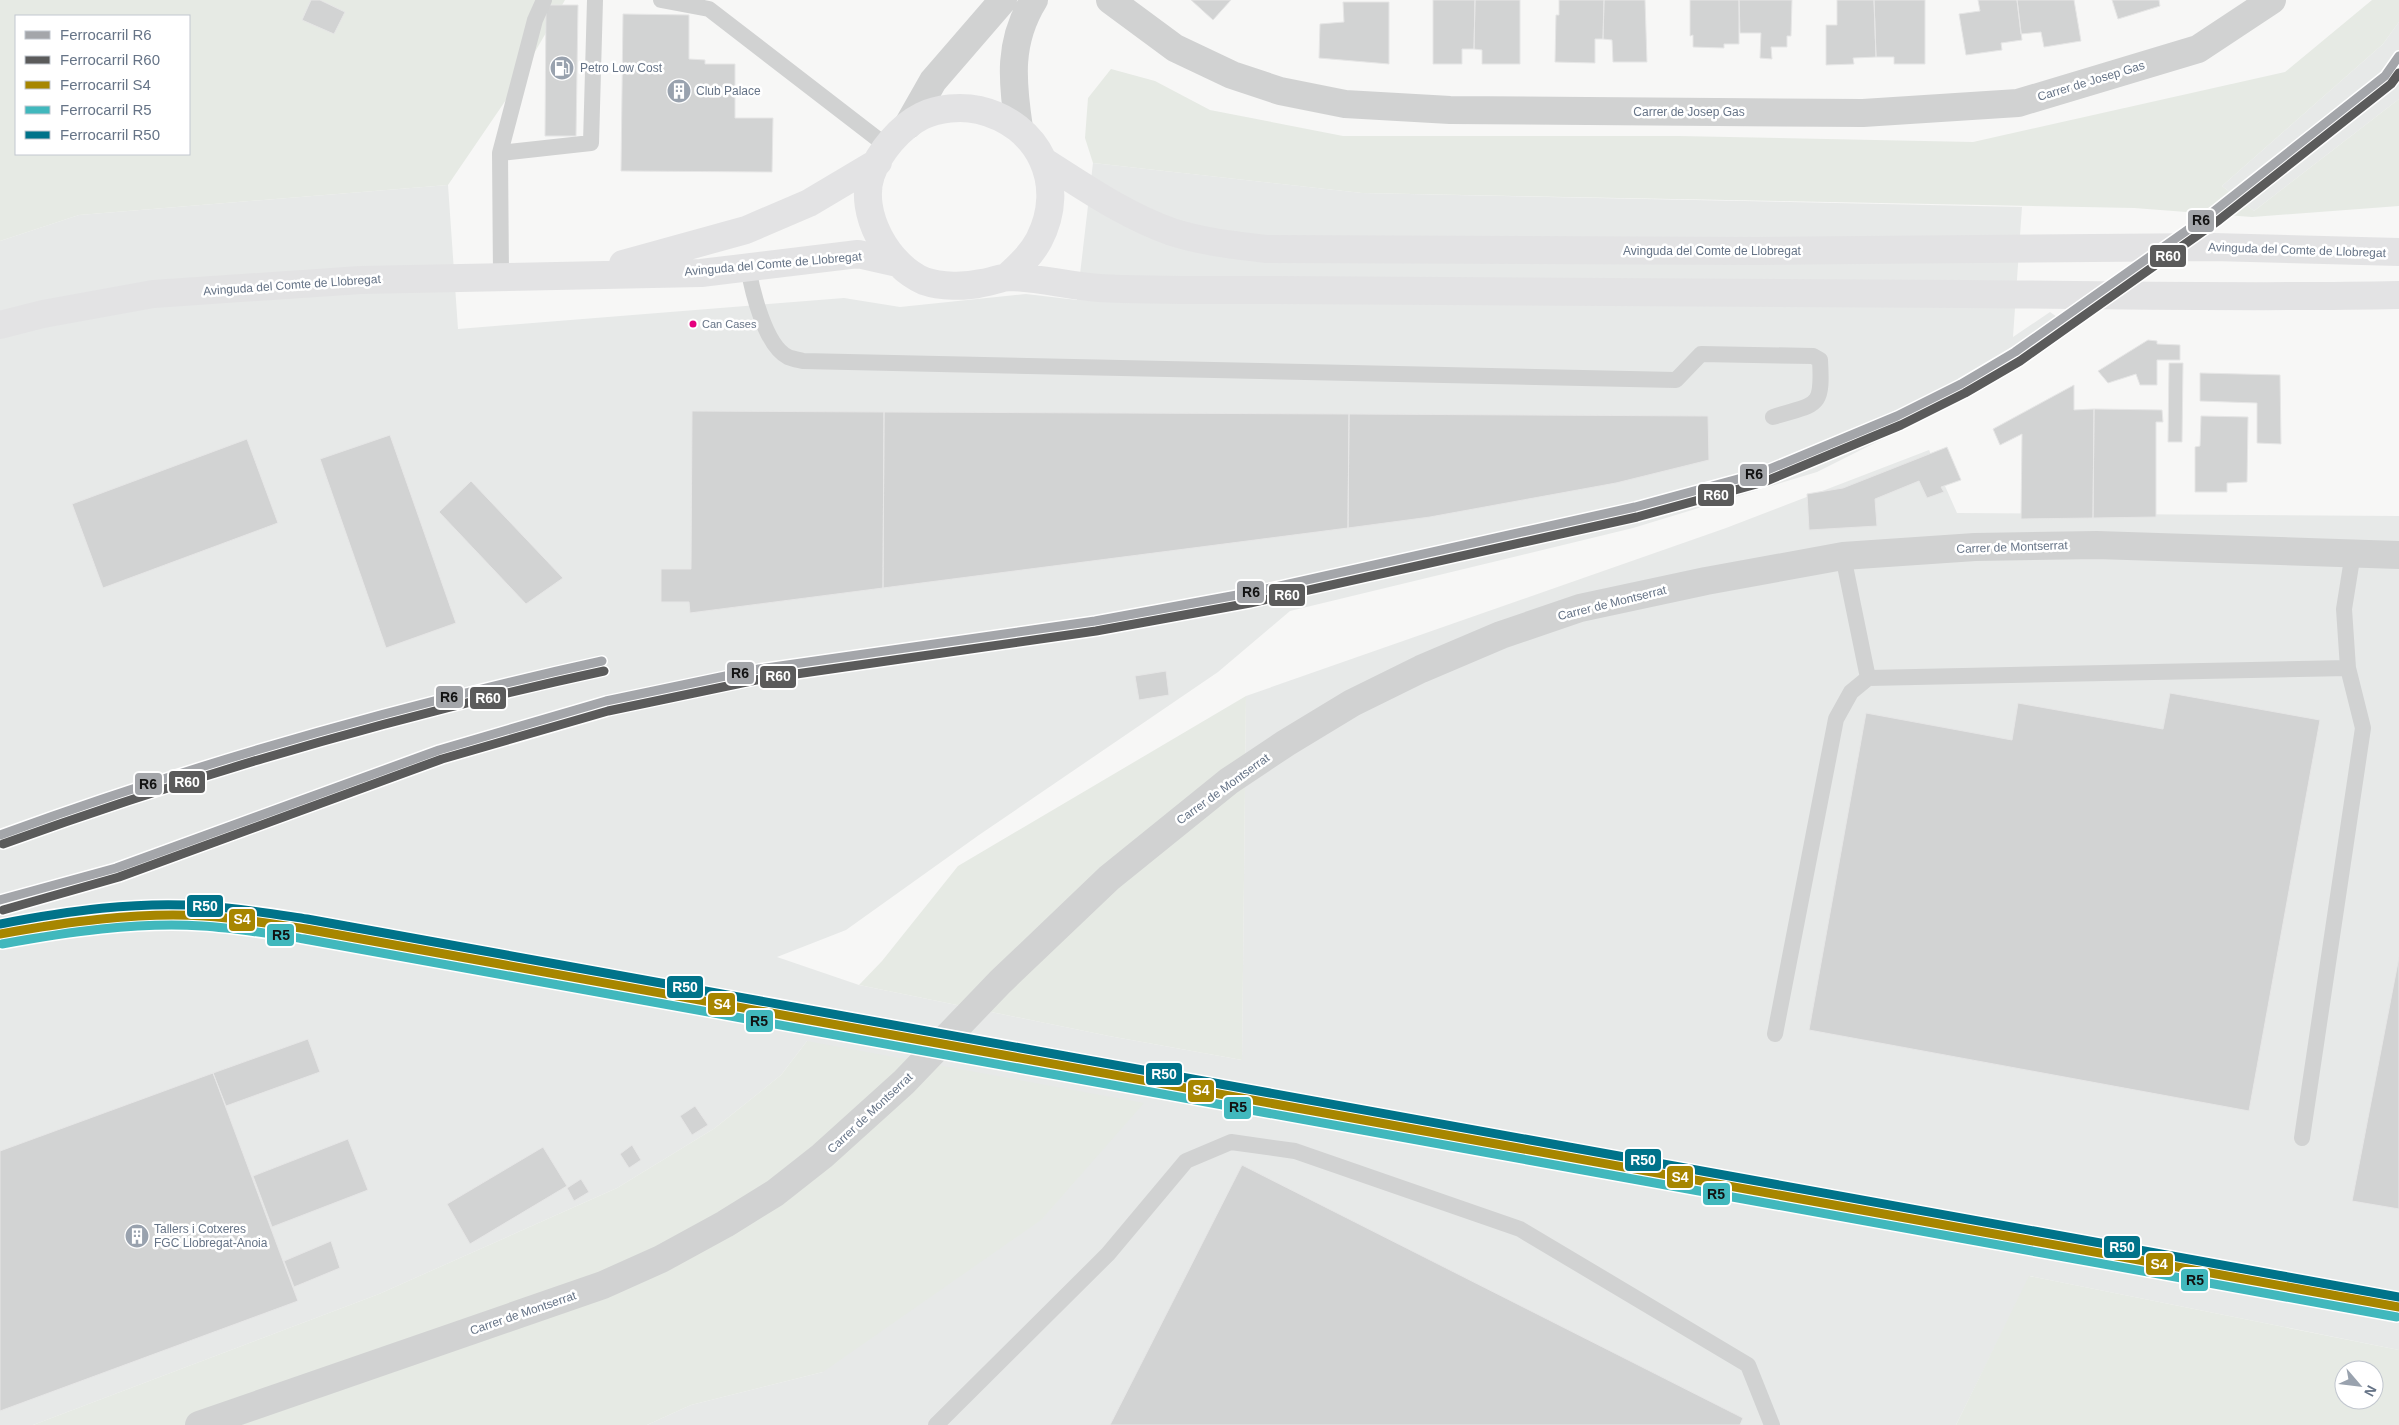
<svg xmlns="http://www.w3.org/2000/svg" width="2399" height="1425" font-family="Helvetica,sans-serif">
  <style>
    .built { fill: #e7e9e8 }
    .green { fill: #e6eae4; fill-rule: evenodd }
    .building { fill: #d2d3d3; stroke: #e6e6e6 }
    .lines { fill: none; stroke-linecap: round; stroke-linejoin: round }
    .service { stroke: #d1d2d2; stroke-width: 16 }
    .minor { stroke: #d1d2d2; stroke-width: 28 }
    .secondary { stroke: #e3e3e4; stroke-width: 28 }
    .rail-1-casing { stroke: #fff; stroke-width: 12 }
    .rail-2-casing { stroke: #fff; stroke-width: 12 }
    .rail-3-casing { stroke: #fff; stroke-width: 12 }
    .rail-4-casing { stroke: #fff; stroke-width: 12 }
    .rail-5-casing { stroke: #fff; stroke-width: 12 }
    .rail-1 { stroke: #a4a6aa; stroke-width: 9 }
    .rail-2 { stroke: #5b5b5b; stroke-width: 9 }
    .rail-3 { stroke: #a78600; stroke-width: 9 }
    .rail-4 { stroke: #41b8bd; stroke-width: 9 }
    .rail-5 { stroke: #00738a; stroke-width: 9 }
    .bus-dot { fill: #e5007d; stroke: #fff; stroke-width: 2 }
    .labels { text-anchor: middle; stroke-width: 5; stroke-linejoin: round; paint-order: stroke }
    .bus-label { font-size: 11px; fill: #667487; stroke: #fff; text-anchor: start }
    .poi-label { font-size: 12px; fill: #667487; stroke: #fff; text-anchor: start }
    .street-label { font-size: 12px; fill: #667487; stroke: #fff }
    .line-badge { stroke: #fff; stroke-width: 2 }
    .badge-label { font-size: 14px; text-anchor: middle; font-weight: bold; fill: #fff }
    .pale-badge-label { font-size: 14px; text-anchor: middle; font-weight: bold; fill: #111 }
  </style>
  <rect width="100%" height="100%" fill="#f7f7f6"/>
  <path class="built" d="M2399,22V99L2254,211L2222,186L2383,44Z
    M1093,163L1362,193L2022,207L2013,337L2050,312L2074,329L1992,384L1817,472L1633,528L1290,611L1218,672L979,835L846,930L777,957L859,985L1109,1036L1242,1060L1246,696L1726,528L1929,450L1957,513L2399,516V1350L2030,1276L1956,1425H647L691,1405L823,1372L807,1041L781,1075L715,1128L617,1188L379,1294L33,1425H0V241L79,215L448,185L458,329L844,298L900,307L1026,294L1077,300Z"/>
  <path class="green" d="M0,0H565L514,88L448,185L79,215L0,241ZM16,16H189V154H16Z
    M2372,0H2399V22L2383,44L2222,186L2254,211L2399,99V206L2252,217L2134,208L1362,193L1093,163L1085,138L1088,98L1111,69L1155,81L1210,110L1343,136H1679L1973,142L2285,72Z
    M1246,696L1242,1060L1109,1036L859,985L882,961L958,866Z
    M807,1041L1144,1103L1041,1220L823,1372L691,1405L647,1425H33L379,1294L617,1188L715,1128L781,1075Z
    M2029,1276L2399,1350V1425H1956ZM2344,1370H2374V1400H2344Z"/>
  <path class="building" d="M311,0H320L345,12L334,34L302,20Z
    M1191,0H1231L1213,20Z
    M1433,0H1475L1474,49H1462V64H1433Z
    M1475,0H1520V64H1482V50L1474,49Z
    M1559,0H1604L1603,39H1595V63L1555,62L1556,15H1559Z
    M1604,0H1645L1647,62H1613L1612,40L1603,39Z
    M1690,0H1739V44H1724V48L1693,47V35L1690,36Z
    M1739,0H1792L1791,36H1787V47H1771L1772,59L1760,58L1761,33H1740Z
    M1837,0H1874L1876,57L1853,58L1854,64L1826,65V25H1837Z
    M1874,0H1925V64H1894V57H1876Z
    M1978,0H2017L2022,40L2001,43L2002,50L1966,55L1959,14L1980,11Z
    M2017,0H2074L2081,41L2044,47L2041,32L2021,34Z
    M2112,0H2159L2160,6L2118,19Z
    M1343,2H1389V64L1319,58L1320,24L1344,22Z
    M546,5H578L576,136H545Z
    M623,14L689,15V59L705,60V64H735V118H773L772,172L621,171Z
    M2148,340L2157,341V344L2180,345V360H2157V385H2140L2136,374L2108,383L2098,371Z
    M2169,363H2183L2182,442H2168Z
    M2200,373L2280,375L2281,444L2257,443V403L2200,401Z
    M2074,385V410L2094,409L2093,518L2021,519L2022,434L2000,445L1993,429Z
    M2094,409L2162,410L2163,422H2156V517L2093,518Z
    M692,411L884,412L883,588L690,613L689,602H661V569H691Z
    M884,412L1349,414L1348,528L883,588Z
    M1349,414L1708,416L1709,460L1616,483L1430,517L1348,528Z
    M2201,416L2248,417L2247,482L2227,483V492H2195V447L2200,446Z
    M390,435L456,623L386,648L320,459Z
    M247,439L278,523L103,588L72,504Z
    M1947,447L1961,480L1941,487L1944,492L1927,498L1919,481L1875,499L1877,526L1809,530L1807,494L1843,488Z
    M471,481L563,578L526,604L439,512Z
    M1166,671L1169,695L1139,700L1135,676Z
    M2170,693L2320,720L2249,1111L1809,1030L1866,713L2012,740L2018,703L2163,729Z
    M2399,957V1209L2352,1201Z
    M308,1039L320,1072L226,1106L213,1073Z
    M213,1073L298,1301L0,1411V1151Z
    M695,1106L708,1125L692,1135L680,1116Z
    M348,1139L368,1190L272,1227L253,1176Z
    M632,1145L641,1160L629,1168L620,1154Z
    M543,1147L567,1186L470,1244L447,1204Z
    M1242,1165L1743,1418L1740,1425H1110Z
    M581,1179L589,1192L574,1201L567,1188Z
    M331,1241L340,1268L294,1287L284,1261Z"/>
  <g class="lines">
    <path class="service" d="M661,0L709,9L888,147
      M500,153L591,143L595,0
      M748,267C752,290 765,346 788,357C793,359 799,360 803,361L1676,380L1701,354L1813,356L1820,360C1823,410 1817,403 1773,417
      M501,276L500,153L535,20L544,0
      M1843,556L1868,678
      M1775,1034L1836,719L1851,692L1868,678L2348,668
      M2302,1138L2363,728L2348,668L2344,609L2353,553
      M936,1425L1108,1254L1186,1161L1231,1142L1295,1151L1520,1229L1748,1365L1772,1425"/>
    <path class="minor" d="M1110,0L1175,48L1232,75L1280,91L1345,104L1450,110L1863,113L2018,103L2198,49L2272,0
      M908,125L933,81L1003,0
      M1019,128C1012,81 1008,42 1034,0
      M199,1425L603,1285L661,1259L725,1224L775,1193L822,1156L904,1082L1000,982L1109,878L1229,781L1286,743L1352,703L1421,669L1501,635L1580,608L1706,581L1843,556L1975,547L2097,545L2399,555"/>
    <path class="secondary" d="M1045,162C1086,188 1126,216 1172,232C1203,242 1235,245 1266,249L1757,251L2213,247L2399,252
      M623,264L746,230L809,203L878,162
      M1007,277C1019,266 1031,255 1039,240C1068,184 1039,124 979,110C961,106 938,108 922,116C900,127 879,152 871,175C858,213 888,266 924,281C941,287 965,287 982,283C992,282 1001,277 1011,277C1040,278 1070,286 1099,288C1158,291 1217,290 1276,290C1506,292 1736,293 1966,294C2110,295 2255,298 2399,295
      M0,325L43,314L153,294L361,280L701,273L858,254L898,263"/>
    <defs>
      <path id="rail-1" d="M0,835C197,763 397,706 602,661
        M0,900L116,868L439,750L606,701L759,669L1095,621L1248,593L1635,507L1760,473L1897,416L1961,384L2015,352L2213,212L2385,76L2399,56"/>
      <path id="rail-2" d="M3,844C200,773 400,715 604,671
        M3,910L119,877L442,759L608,711L761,679L1096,631L1250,603L1637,517L1764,482L1901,425L1965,393L2020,361L2219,220L2391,84L2399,73"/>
      <path id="rail-3" d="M0,934C67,922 136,912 204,916C238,918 272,924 306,929L2399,1307"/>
      <path id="rail-4" d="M2,944C68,932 135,922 202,926C236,928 271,934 304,939L2397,1317"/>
      <path id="rail-5" d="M0,924C67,911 136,901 205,906C239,908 274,914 307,919L2399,1297"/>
    </defs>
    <use href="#rail-1" class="rail-1-casing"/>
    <use href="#rail-2" class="rail-2-casing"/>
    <use href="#rail-3" class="rail-3-casing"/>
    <use href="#rail-4" class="rail-4-casing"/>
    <use href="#rail-5" class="rail-5-casing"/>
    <use href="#rail-1" class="rail-1"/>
    <use href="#rail-2" class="rail-2"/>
    <use href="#rail-3" class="rail-3"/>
    <use href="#rail-4" class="rail-4"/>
    <use href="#rail-5" class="rail-5"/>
  </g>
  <defs>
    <symbol id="fuel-disc" viewBox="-11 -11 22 22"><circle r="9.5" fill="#99a2ae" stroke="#fff"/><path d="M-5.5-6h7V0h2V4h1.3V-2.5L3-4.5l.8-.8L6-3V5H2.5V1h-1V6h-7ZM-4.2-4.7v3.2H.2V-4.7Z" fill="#fff"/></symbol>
    <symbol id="building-disc" viewBox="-11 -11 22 22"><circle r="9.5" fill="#99a2ae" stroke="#fff"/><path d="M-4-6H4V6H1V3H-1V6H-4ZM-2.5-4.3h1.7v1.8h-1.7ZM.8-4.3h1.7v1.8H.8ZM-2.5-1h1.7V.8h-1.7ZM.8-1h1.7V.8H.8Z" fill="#fff"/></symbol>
  </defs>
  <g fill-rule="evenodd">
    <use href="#fuel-disc" x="548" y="54" width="28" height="28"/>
    <use href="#building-disc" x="665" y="77" width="28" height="28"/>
    <use href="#building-disc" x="123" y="1222" width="28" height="28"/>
  </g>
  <circle class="bus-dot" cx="693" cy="324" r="4.5"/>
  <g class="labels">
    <g class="bus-label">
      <text x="702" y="328">Can Cases</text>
    </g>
    <g class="poi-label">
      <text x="580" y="72">Petro Low Cost</text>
      <text x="696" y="95">Club Palace</text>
      <text x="154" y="1233">Tallers i Cotxeres<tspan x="154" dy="14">FGC Llobregat-Anoia</tspan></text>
    </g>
    <g class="street-label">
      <text transform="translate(2091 81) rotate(-17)" y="4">Carrer de Josep Gas</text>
      <text x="1689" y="116">Carrer de Josep Gas</text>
      <text transform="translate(2297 250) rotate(2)" y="4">Avinguda del Comte de Llobregat</text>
      <text x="1712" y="255">Avinguda del Comte de Llobregat</text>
      <text transform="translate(773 264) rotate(-5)" y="4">Avinguda del Comte de Llobregat</text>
      <text transform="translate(292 285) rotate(-4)" y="4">Avinguda del Comte de Llobregat</text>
      <text transform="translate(2012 547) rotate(-2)" y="4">Carrer de Montserrat</text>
      <text transform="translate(1612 603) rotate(-14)" y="4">Carrer de Montserrat</text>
      <text transform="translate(1223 789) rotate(-36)" y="4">Carrer de Montserrat</text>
      <text transform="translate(870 1113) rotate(-43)" y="4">Carrer de Montserrat</text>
      <text transform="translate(523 1313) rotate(-19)" y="4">Carrer de Montserrat</text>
    </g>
  </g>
  <g class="line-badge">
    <rect x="2187" y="209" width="28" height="24" rx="5" fill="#a4a6aa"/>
    <rect x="2149" y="244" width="38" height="24" rx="5" fill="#5b5b5b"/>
    <rect x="1739" y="463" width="29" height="24" rx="5" fill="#a4a6aa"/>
    <rect x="1697" y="483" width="38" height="24" rx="5" fill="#5b5b5b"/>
    <rect x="1236" y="580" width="29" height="24" rx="5" fill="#a4a6aa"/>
    <rect x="1268" y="583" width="38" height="24" rx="5" fill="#5b5b5b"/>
    <rect x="726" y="661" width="29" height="24" rx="5" fill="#a4a6aa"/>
    <rect x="759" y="665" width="38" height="24" rx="5" fill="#5b5b5b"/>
    <rect x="435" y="685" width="29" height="24" rx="5" fill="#a4a6aa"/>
    <rect x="469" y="686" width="38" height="24" rx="5" fill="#5b5b5b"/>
    <rect x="168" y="770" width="38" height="24" rx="5" fill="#5b5b5b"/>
    <rect x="134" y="772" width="29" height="24" rx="5" fill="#a4a6aa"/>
    <rect x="186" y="894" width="38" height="24" rx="5" fill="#00738a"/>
    <rect x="228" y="908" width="28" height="24" rx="5" fill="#a78600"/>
    <rect x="266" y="923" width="29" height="24" rx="5" fill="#41b8bd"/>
    <rect x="666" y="975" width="38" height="24" rx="5" fill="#00738a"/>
    <rect x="707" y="992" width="29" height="24" rx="5" fill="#a78600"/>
    <rect x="745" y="1009" width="29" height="24" rx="5" fill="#41b8bd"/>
    <rect x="1145" y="1062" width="38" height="24" rx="5" fill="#00738a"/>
    <rect x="1187" y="1079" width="28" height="24" rx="5" fill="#a78600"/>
    <rect x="1223" y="1096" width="29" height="24" rx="5" fill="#41b8bd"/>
    <rect x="1624" y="1148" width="38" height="24" rx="5" fill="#00738a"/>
    <rect x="1666" y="1165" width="28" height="24" rx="5" fill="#a78600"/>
    <rect x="1702" y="1182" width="29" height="24" rx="5" fill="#41b8bd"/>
    <rect x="2103" y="1235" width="38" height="24" rx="5" fill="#00738a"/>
    <rect x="2145" y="1252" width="29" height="24" rx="5" fill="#a78600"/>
    <rect x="2180" y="1268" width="29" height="24" rx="5" fill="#41b8bd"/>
  </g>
  <g class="badge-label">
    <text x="2168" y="261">R60</text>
    <text x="1716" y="500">R60</text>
    <text x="1287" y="600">R60</text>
    <text x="778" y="681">R60</text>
    <text x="488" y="703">R60</text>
    <text x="187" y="787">R60</text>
    <text x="205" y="911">R50</text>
    <text x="242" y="924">S4</text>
    <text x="685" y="992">R50</text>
    <text x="722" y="1009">S4</text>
    <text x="1164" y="1079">R50</text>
    <text x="1201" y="1095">S4</text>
    <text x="1643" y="1165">R50</text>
    <text x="1680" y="1182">S4</text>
    <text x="2122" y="1252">R50</text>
    <text x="2159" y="1269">S4</text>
  </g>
  <g class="pale-badge-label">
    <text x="2201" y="225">R6</text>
    <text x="1754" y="479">R6</text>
    <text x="1251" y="597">R6</text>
    <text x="740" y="678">R6</text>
    <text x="449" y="702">R6</text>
    <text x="148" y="789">R6</text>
    <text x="281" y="940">R5</text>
    <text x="759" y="1026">R5</text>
    <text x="1238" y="1112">R5</text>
    <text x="1716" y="1199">R5</text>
    <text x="2195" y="1285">R5</text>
  </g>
  <rect x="15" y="15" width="175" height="140" fill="#ffffff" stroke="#c2c7cf"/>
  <rect x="25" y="31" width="25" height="8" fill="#a4a6aa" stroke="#c2c7cf"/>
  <text x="60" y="40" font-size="15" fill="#667487">Ferrocarril R6</text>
  <rect x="25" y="56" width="25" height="8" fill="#5b5b5b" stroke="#c2c7cf"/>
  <text x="60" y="65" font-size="15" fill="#667487">Ferrocarril R60</text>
  <rect x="25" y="81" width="25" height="8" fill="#a78600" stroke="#c2c7cf"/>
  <text x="60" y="90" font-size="15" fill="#667487">Ferrocarril S4</text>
  <rect x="25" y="106" width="25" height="8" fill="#41b8bd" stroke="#c2c7cf"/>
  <text x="60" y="115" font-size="15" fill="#667487">Ferrocarril R5</text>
  <rect x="25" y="131" width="25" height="8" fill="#00738a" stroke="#c2c7cf"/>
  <text x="60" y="140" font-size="15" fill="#667487">Ferrocarril R50</text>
  <g transform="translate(2359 1385) rotate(118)"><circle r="24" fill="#ffffff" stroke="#c2c7cf"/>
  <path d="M0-4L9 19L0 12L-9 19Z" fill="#99a2ae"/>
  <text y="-8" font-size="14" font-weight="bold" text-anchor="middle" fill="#667487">N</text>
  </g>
</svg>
